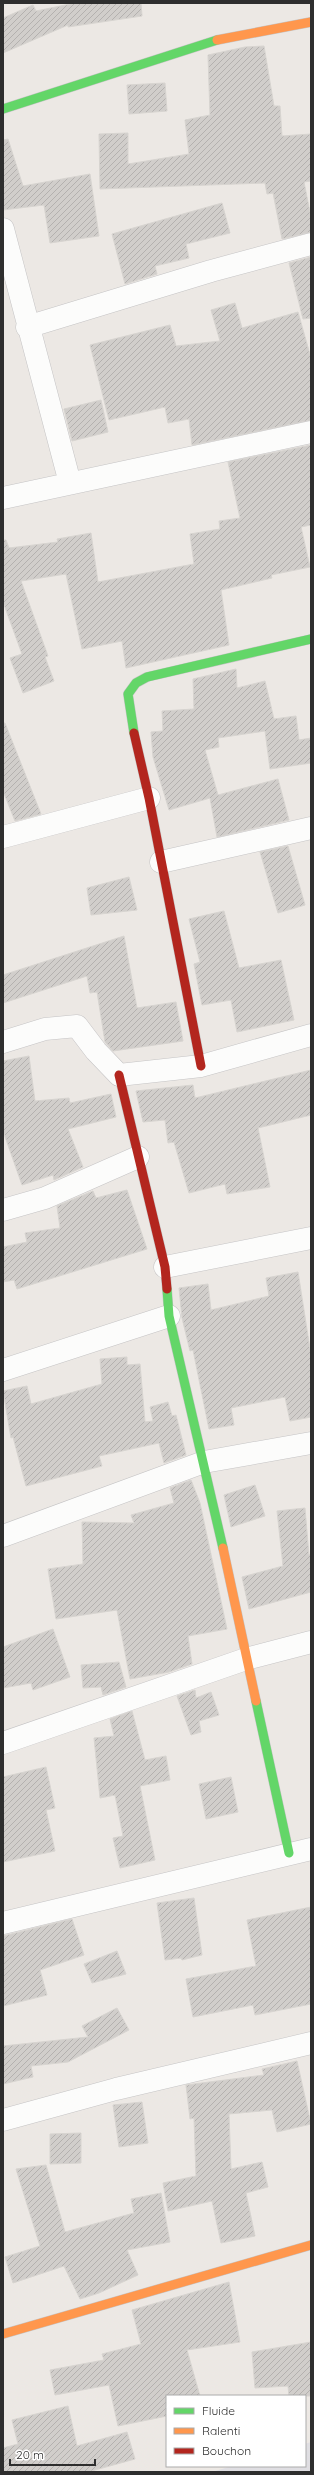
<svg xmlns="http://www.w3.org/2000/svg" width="314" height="2475" font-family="Quicksand,sans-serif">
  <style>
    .airport { fill: #dfdee2 }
    .building { fill: url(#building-hatch); stroke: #d7d4d0 }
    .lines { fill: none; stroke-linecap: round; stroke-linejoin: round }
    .street-casing { stroke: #c5c4c5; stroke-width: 23 }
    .fast-casing { stroke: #c5c4c5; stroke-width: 10 }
    .slow-casing { stroke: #c5c4c5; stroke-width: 10 }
    .jam-casing { stroke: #c5c4c5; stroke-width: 10 }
    .street { stroke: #fcfcfb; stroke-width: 22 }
    .fast { stroke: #63d668; stroke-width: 9 }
    .slow { stroke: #ff974d; stroke-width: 9 }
    .jam { stroke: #b3261e; stroke-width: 9 }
  </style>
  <defs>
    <pattern id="building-hatch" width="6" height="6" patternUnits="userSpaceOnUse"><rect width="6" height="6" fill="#d1cecb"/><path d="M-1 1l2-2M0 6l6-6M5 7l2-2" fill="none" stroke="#b4b1af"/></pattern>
  </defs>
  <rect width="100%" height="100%" fill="#ece8e4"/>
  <path class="airport" d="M311,2442V2472H212L232,2466H305V2444Z"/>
  <path class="building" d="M75,3H141L142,16L68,27V25L3,53V18L33,5L36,11Z
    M264,46L274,106H280L282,136L311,134V181L304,182L311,217V232L282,239L273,193L267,194L265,183L100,189L99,134L128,133V164L189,154L185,120L210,115L208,55L245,47Z
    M165,83L167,111L129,114L127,85Z
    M8,139L23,186L90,174L99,236L50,243L44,205L3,210V140Z
    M222,203L230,233L186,244L189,258L155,266L157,274L125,284L112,234Z
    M311,257V318L303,319L289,263Z
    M235,303L242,328L298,312L311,358V420L192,445L189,419L168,423L165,407L109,420L90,345L170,325L176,346L220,341L211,310Z
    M101,400L108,432L72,441L64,409Z
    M311,445V525L301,527L310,567L271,575L272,578L221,590L229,645L126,668L122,641L82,649L66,574L21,581L48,656L45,657L54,681L23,693L10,658L22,654L3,602V540H6L9,548L58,542L57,539L91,533L98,582L194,564L190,534L220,529L219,521L240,518L228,462Z
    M236,669L237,688L265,681L274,719L296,716L299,740L311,738V763L270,769L265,731L218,738L219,747L205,750L218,795L278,779L289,820L217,837L210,798L169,810L153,757L151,732L163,731L162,711L194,709L193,679Z
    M3,723H5L41,814L15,821L3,791Z
    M288,846L305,905L278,913L260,852Z
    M129,877L137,910L91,915L87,888Z
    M224,911L239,968L281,960L294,1020L237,1032L231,1000L202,1005L194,964L200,962L189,919Z
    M124,936L137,1008L176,1002L183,1041L113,1051L105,1042L97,992L90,993L87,976L3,1003V975Z
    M29,1056L35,1101L69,1098L70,1103L111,1094L116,1117L68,1129L83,1167L54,1180L53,1175L22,1185L3,1131V1061Z
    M311,1070V1115L258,1128L270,1187L227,1194L225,1184L189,1193L174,1142L168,1143L165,1120L143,1122L136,1091L193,1085L195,1098Z
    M127,1190L147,1249L17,1289L14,1280L3,1282V1247L27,1242L25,1233L60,1228L57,1206L93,1191L96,1198Z
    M298,1272L311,1355V1417L290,1421L285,1397L231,1408L234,1425L209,1429L193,1350L190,1351L182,1318L179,1288L208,1284L211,1310L269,1296L266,1278Z
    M127,1357V1365L140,1364L145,1422L153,1421L150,1407L168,1402L172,1416L176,1415L186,1455L164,1463L159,1443L99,1456L102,1466L26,1486L13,1437L11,1438L3,1391L27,1386L31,1404L102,1384L100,1359Z
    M191,1480L200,1503L227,1629L188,1636L192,1664L169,1672L130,1679L117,1610L56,1619L48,1569L83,1564L82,1522L134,1523L131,1515L174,1503L170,1488Z
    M255,1485L265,1516L231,1527L224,1495Z
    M305,1508L309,1555L311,1554V1592L249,1609L242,1577L283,1566L277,1511Z
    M53,1629L70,1677L33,1690L31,1683L3,1688V1647Z
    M119,1662L126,1687L103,1695L101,1687L83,1688L81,1665Z
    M195,1690L196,1698L211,1692L219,1715L199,1721L201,1732L191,1735L177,1696Z
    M132,1711L145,1760L166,1756L170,1780L140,1786L155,1860L120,1868L113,1838L123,1836L115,1795L100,1798L94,1738L114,1736L110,1719Z
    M46,1767L55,1808L46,1810L55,1851L3,1862V1777Z
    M231,1777L238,1812L206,1819L199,1784Z
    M194,1898L202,1955L182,1960L181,1958L165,1960L157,1903Z
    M311,1907V2004L255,2015L253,2005L193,2017L186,1979L256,1966L247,1920Z
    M72,1919L84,1955L40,1970L47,1995L3,2006V1936Z
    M117,1951L126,1974L92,1983L84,1964Z
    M117,2008L129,2030L68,2062L31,2066L33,2077L3,2084V2046L88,2037L82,2026Z
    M297,2061L311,2124L277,2132L272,2110L229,2114L231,2169L262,2162L268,2187L246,2193L255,2236L221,2243L212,2201L168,2211L163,2183L196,2176L194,2118L190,2119L186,2085L264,2075L262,2069Z
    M142,2102L148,2143L119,2147L113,2105Z
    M81,2133V2163L50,2164V2134Z
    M46,2165L65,2232L134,2213L131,2199L161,2193L170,2242L127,2250L138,2275L99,2293L80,2299L64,2266L13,2283L5,2257L40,2246L16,2169Z
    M229,2282L240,2342L187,2350L200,2396H167V2416L118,2426L109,2385L55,2395L50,2370L104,2360L102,2354L141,2344L132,2310Z
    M311,2342V2396H289L288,2386L255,2388L252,2352Z
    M68,2406L77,2446L127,2432L135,2459L88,2472H3V2448L18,2444L12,2420Z"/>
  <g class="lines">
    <defs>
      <path id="street" d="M3,229L70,483
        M27,327L211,271L311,244
        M3,498L311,432
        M3,837L149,798
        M161,862L311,828
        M3,1042L45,1029L77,1026L96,1051L119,1075L201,1066L311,1035
        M3,1210L45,1198L138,1157
        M165,1267L311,1238
        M3,1370L169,1316
        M3,1536L204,1462L311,1443
        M3,1743L246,1659L311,1642
        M3,1923L311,1849
        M3,2120L116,2089L311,2043"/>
      <path id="fast" d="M3,109L217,40
        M134,733L128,694L136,683L147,677L311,639
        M167,1289L169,1316L223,1548
        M256,1701L289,1853"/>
      <path id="slow" d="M217,40L311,22
        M223,1548L256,1701
        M3,2334L311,2245"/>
      <path id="jam" d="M134,733L149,798L201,1066
        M119,1075L165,1267L167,1289"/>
    </defs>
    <use href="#street" class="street-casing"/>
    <use href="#fast" class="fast-casing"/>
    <use href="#slow" class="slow-casing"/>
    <use href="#jam" class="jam-casing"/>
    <use href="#street" class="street"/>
    <use href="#fast" class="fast"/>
    <use href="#slow" class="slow"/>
    <use href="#jam" class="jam"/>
  </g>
  <rect width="314" height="2475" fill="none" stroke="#2e2e2e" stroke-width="8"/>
  <rect x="166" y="2395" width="140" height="72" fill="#ffffff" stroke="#ababab"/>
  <rect x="174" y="2408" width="20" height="6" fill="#63d668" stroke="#ababab"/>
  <text x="202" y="2415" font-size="12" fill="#2e2e2e">Fluide</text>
  <rect x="174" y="2428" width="20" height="6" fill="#ff974d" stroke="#ababab"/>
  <text x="202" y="2435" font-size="12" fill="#2e2e2e">Ralenti</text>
  <rect x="174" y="2448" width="20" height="6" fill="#b3261e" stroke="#ababab"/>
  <text x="202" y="2455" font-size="12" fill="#2e2e2e">Bouchon</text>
  <path d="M10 2459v6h85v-6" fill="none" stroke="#2e2e2e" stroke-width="2"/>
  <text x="16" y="2459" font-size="12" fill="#2e2e2e" stroke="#ffffff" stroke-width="3" paint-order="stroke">20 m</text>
</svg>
